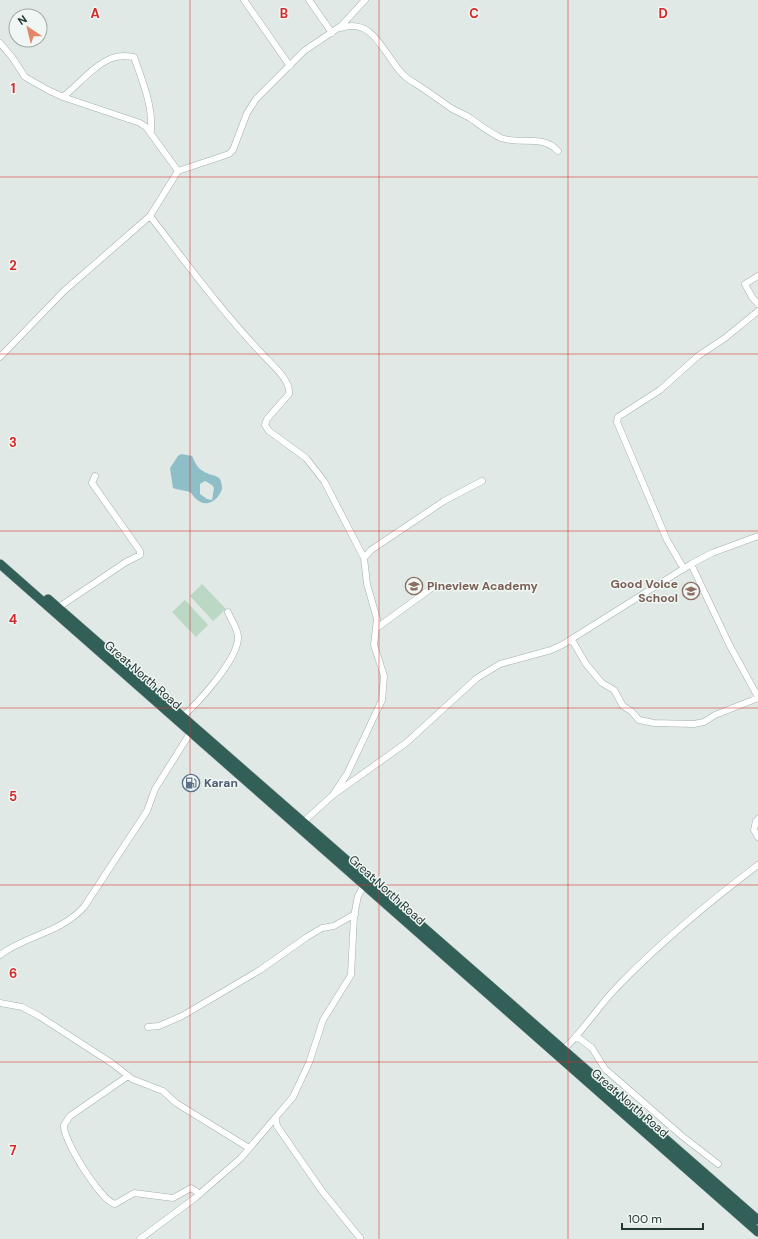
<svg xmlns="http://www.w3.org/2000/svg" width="758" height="1239" font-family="'DM Sans',sans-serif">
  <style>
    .green { fill: #bbd8c4 }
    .water { fill: #8ebec8; fill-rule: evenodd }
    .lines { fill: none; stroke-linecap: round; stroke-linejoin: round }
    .minor-casing { stroke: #a4b0ac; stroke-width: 7 }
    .highway-casing { stroke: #bdc3c2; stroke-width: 10 }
    .minor { stroke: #fff; stroke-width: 6 }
    .highway { stroke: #326058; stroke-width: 9 }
    .grid { fill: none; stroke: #d62828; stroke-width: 1; stroke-opacity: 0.55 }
    .labels { text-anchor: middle; stroke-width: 3; stroke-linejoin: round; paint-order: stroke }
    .education-label { font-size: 12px; font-weight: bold; fill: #785e54; stroke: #f0f6f3; text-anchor: end }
    .street-label { font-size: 12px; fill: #233733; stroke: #f0f6f3 }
    .service-label { font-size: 12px; font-weight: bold; fill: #4e5e75; stroke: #f0f6f3; text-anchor: start }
    .grid-label { font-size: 13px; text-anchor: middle; font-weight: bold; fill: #d62828; stroke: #f0f6f3; stroke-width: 3; stroke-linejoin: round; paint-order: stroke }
  </style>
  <rect width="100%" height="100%" fill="#e0e9e5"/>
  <path class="green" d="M202,584L226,609L213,621L190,596Z
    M185,600L208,625L196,637L172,612Z"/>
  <path class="water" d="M181,454L192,456C195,462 197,468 203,471C213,478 222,472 222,489C218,501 206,509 195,498C194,497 193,495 191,493C187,490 178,490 173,488L170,468L178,456ZM205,481L212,485L214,488L212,500L207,499L200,494V484Z"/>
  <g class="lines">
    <defs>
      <path id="minor" d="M244,0L290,66
        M309,0L332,33
        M341,28C379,15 386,68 413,82C426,90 438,99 451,108C457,112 464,114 470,118C480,125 490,133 501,138C520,145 543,134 558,151
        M0,43L12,57L25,77L48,90L63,97L140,123L146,127L178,171
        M63,97C78,85 94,65 112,58C120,55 127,56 134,57C142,80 153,106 151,130
        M150,216C187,264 223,313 265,357C274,366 291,382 289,394L267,419L265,425L269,431L306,458L324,481L364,558L367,584L377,619L374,645L384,676L382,700L347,774L333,795
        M758,276L745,284L752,297L758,304
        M0,357L64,291L150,216L178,171L229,154L233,150L247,113L256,99L304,51L341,26L365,0
        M364,558L371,550L444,501L482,481
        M691,564L730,646L758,697
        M684,569L667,540L617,422L618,417L660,390L698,356L725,338L758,311
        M56,609L126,562L140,555V551L92,483L95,476
        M378,627L433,587
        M572,640L586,664L602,683L614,690L623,706L631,711L639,720L654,723L694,724L704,722L715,715L758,698
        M180,719C196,705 239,659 238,637C238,629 231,620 228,612
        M758,819L756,821L754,830L758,837
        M301,824L333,795L406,743L477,678L500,664L551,650L562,645L691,564L712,553L758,536
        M0,955C26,935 59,934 84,907L147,811L155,789L192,730
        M0,1003L22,1007L39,1016L113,1064L132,1079L163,1091L176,1103L249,1148
        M148,1027L159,1026L182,1016L260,970L307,937L322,928L334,926L355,914
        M576,1036L592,1048L605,1069L682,1136L718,1164
        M561,1052C583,1032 598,1006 619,985C662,941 709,902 758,865
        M128,1076L70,1116L64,1125C62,1139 101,1201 115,1204L134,1193L173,1198L191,1188L200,1194
        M276,1119L277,1126L322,1191L360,1238
        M140,1239L195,1198L241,1158L293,1097L309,1063L323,1020L351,975L354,916L358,896L366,881"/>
      <path id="highway" d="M0,564L758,1232
        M48,599L758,1220"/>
    </defs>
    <use href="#minor" class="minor-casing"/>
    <use href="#highway" class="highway-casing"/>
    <use href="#minor" class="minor"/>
    <use href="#highway" class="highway"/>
  </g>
  <path class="grid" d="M190,0V1239M379,0V1239M568,0V1239M0,177H758M0,354H758M0,531H758M0,708H758M0,885H758M0,1062H758"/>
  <defs>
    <symbol id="school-ring" viewBox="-11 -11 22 22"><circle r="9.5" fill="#f0f6f3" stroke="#8d6e63" stroke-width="1.5"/><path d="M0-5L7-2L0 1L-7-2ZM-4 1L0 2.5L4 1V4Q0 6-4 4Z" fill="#8d6e63"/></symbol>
    <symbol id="fuel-ring" viewBox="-11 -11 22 22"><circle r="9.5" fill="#f0f6f3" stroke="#5c6f8a" stroke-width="1.5"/><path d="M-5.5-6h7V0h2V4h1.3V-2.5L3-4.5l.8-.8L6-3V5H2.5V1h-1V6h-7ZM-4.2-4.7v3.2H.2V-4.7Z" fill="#5c6f8a"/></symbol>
  </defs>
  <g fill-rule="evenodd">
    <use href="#school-ring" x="404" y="576" width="20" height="20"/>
    <use href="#school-ring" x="681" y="581" width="20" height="20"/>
    <use href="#fuel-ring" x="181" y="773" width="20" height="20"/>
  </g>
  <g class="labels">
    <g class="education-label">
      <text x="678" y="588">Good Voice<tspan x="678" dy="14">School</tspan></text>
      <text x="427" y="590" text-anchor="start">Pineview Academy</text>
    </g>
    <g class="street-label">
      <text transform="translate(143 675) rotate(41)" y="4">Great North Road</text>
      <text transform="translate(387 890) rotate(42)" y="4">Great North Road</text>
      <text transform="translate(630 1103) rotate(41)" y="4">Great North Road</text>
    </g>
    <g class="service-label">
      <text x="204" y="787">Karan</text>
    </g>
  </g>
  <g class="grid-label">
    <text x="95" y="18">A</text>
    <text x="284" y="18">B</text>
    <text x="474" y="18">C</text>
    <text x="663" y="18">D</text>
    <text x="13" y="93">1</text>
    <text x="13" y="270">2</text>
    <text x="13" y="447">3</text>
    <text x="13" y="624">4</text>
    <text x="13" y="801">5</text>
    <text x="13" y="978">6</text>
    <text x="13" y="1155">7</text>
  </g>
  <g transform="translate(28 28) rotate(325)"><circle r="19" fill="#f0f6f3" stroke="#9eaaa6"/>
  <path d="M0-3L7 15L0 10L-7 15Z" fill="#e28866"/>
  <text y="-6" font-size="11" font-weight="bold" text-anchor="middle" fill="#233733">N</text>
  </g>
  <path d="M622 1223v6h81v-6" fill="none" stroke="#233733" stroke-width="2"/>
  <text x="628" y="1223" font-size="12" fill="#233733" stroke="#f0f6f3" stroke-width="3" paint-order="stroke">100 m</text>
</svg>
